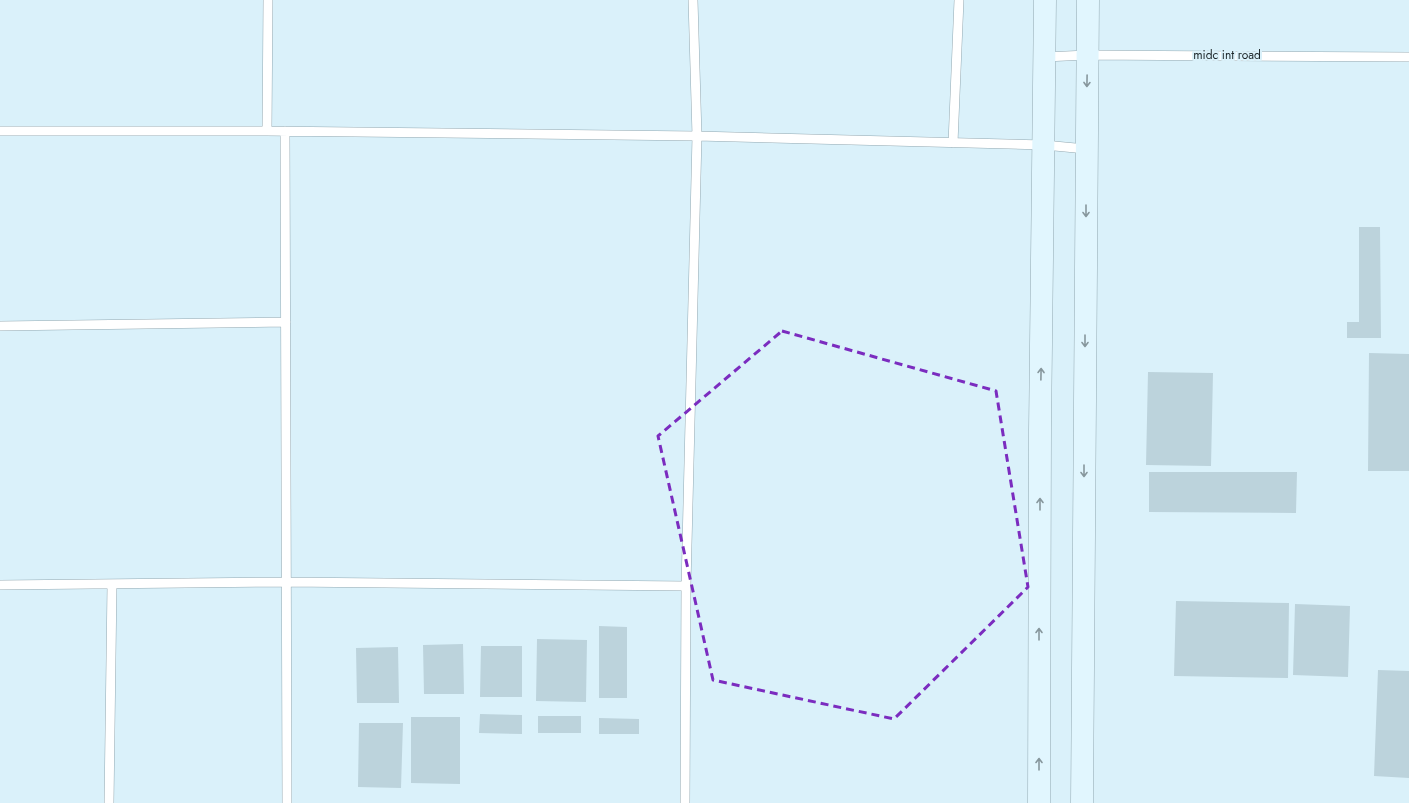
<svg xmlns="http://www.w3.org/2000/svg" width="1409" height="803" font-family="Jost,sans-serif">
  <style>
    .building { fill: #bcd3dc }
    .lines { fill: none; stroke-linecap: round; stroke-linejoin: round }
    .lane-casing { stroke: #93a9b2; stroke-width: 10 }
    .secondary-casing { stroke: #93a9b2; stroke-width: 23 }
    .lane { stroke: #fff; stroke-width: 9 }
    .secondary { stroke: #e1f6fe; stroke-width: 22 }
    .oneway { stroke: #87979d }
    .marked { fill: none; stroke: #7b2cbf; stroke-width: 3; stroke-dasharray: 8 5; stroke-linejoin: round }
    .labels { text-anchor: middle; stroke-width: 4; stroke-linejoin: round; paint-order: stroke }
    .street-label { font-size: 12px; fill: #1a2326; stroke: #daf1fa }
  </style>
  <rect width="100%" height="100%" fill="#daf1fa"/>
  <path class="building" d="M1359,227H1380L1381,338H1347V322H1359Z
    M1369,353L1409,354V471H1368Z
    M1148,372L1213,373L1211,466L1146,465Z
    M1149,472H1297L1296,513L1149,512Z
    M1176,601L1289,603L1288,678L1174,676Z
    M1295,604L1350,606L1348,677L1293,675Z
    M599,626L627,627V698H599Z
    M537,639L587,640L586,702L536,701Z
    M463,644L464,694H424L423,645Z
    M481,646H522V697H480Z
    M398,647L399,703H357L356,648Z
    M1378,670L1409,671V778L1374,776Z
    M480,714L522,715V734L479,733Z
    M538,716H581V733H538Z
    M411,717H460V784L411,783Z
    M599,718L639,719V734H599Z
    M359,723H403L401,788L358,787Z"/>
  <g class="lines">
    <defs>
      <path id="lane" d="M1045,57L1087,55L1409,57
        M0,131H267L697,136L1044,145L1086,149
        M267,131L268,0
        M285,131L287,803
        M953,143L959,0
        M0,326L286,322
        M0,585L287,582L686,586
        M109,803L112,585
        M685,803L686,586L697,136L693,0"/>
      <path id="secondary" d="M1039,803L1040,431L1045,0
        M1082,803L1088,0"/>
    </defs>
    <use href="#lane" class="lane-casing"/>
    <use href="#secondary" class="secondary-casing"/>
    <use href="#lane" class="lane"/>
    <use href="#secondary" class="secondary"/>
  </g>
  <defs><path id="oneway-shaft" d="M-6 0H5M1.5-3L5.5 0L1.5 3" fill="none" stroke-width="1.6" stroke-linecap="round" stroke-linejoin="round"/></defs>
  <g class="oneway">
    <use href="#oneway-shaft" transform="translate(1087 81) rotate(91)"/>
    <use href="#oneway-shaft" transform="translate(1086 211) rotate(90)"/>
    <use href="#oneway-shaft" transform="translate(1085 341) rotate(90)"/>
    <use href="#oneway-shaft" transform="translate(1041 374) rotate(-89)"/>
    <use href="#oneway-shaft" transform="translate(1084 471) rotate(90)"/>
    <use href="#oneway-shaft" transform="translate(1040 504) rotate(-90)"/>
    <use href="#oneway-shaft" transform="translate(1039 634) rotate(-90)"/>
    <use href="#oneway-shaft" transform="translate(1039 764) rotate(-90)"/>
  </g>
  <path class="marked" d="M782,331L996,391L1028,587L894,719L713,680L658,436Z"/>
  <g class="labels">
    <g class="street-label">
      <text x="1227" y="59">midc int road</text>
    </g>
  </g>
</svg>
